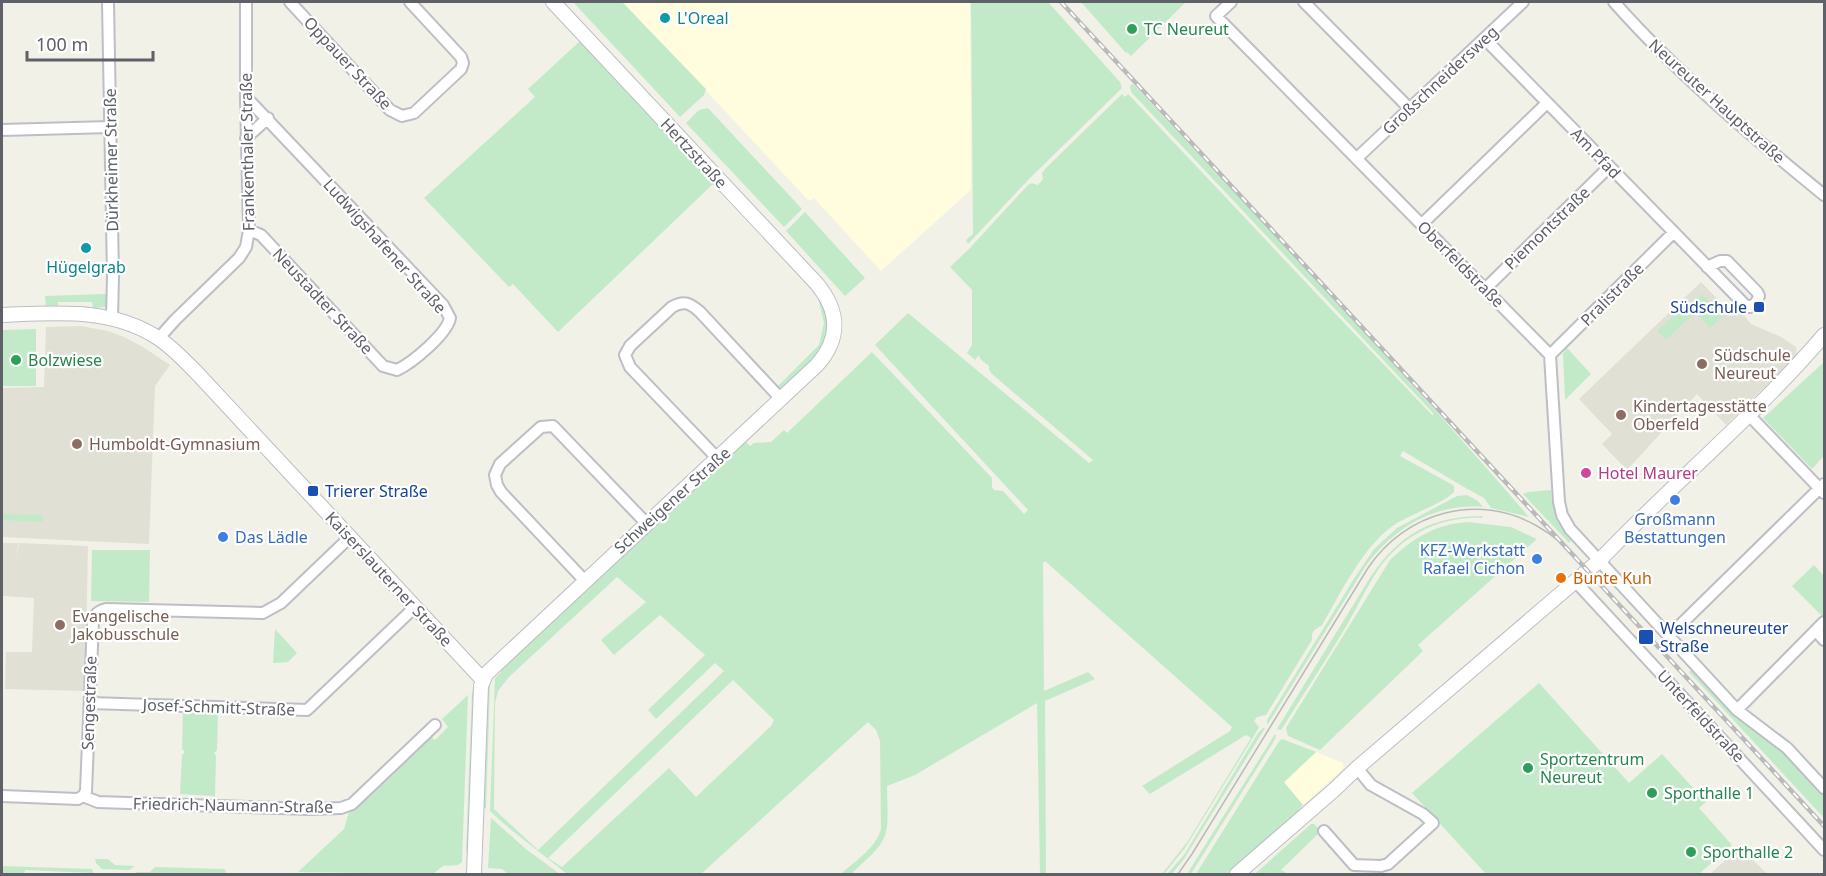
<svg xmlns="http://www.w3.org/2000/svg" width="1826" height="876" font-family="'Noto Sans',sans-serif">
  <style>
    .commercial { fill: #fffdde }
    .education { fill: #e1e0d5 }
    .green { fill: #c2eac9; fill-rule: evenodd }
    .lines { fill: none; stroke-linecap: round; stroke-linejoin: round }
    .street-casing { stroke: #bebfc6; stroke-width: 14 }
    .secondary-casing { stroke: #bcbec5; stroke-width: 16 }
    .street { stroke: #fff; stroke-width: 10 }
    .secondary { stroke: #fff; stroke-width: 14 }
    .tram { stroke: #bababb; stroke-width: 1.5 }
    .rail-casing { stroke: #bababb; stroke-width: 4.5 }
    .rail { stroke: #fff; stroke-width: 2; stroke-dasharray: 7; stroke-linecap: butt }
    .culture-dot { fill: #0f9aa8; stroke: #fff; stroke-width: 2 }
    .leisure-dot { fill: #2e9e5b; stroke: #fff; stroke-width: 2 }
    .transit-dot { fill: #1a4fb4; stroke: #fff; stroke-width: 2 }
    .education-dot { fill: #8d6e63; stroke: #fff; stroke-width: 2 }
    .hotel-dot { fill: #d1479c; stroke: #fff; stroke-width: 2 }
    .shop-dot { fill: #3f7fe0; stroke: #fff; stroke-width: 2 }
    .food-dot { fill: #e8710a; stroke: #fff; stroke-width: 2 }
    .labels { text-anchor: middle; stroke-width: 4.5; stroke-linejoin: round; paint-order: stroke }
    .culture-label { font-size: 16px; fill: #0d838f; stroke: #fff; text-anchor: start }
    .leisure-label { font-size: 16px; fill: #27864d; stroke: #fff; text-anchor: start }
    .street-label { font-size: 16px; fill: #5e6168; stroke: #fff }
    .transit-label { font-size: 16px; fill: #164399; stroke: #fff; text-anchor: start }
    .education-label { font-size: 16px; fill: #785e54; stroke: #fff; text-anchor: start }
    .hotel-label { font-size: 16px; fill: #b23c85; stroke: #fff; text-anchor: start }
    .shop-label { font-size: 16px; fill: #366cbe; stroke: #fff }
    .food-label { font-size: 16px; fill: #c56008; stroke: #fff; text-anchor: start }
  </style>
  <rect width="100%" height="100%" fill="#f1f1e7"/>
  <path class="commercial" d="M623,2H970L971,190L881,271L814,198L809,201Z
    M1316,752L1343,763L1344,768L1303,805L1284,783Z"/>
  <path class="education" d="M1701,282L1727,309L1743,314L1751,324L1781,337L1796,347L1797,355L1726,425L1697,394L1627,470L1602,444L1612,434L1579,399Z
    M81,326L108,331L124,337L143,347L170,365L155,386L149,544L2,537V388L44,387L46,327Z
    M2,543H18L17,560L19,543L88,546L85,691L5,689L6,652H32L34,598L2,596Z
    M1740,847L1767,874H1710Z"/>
  <path class="green" d="M573,2H622L706,89L704,95L680,117Z
    M971,2H1048L1120,82L1122,88L1029,179L968,244L966,240L973,234Z
    M1081,2H1186L1131,56L1127,52L1126,53Z
    M580,41L713,184L558,332L513,284L509,287L424,198L535,97L528,89Z
    M1133,84C1266,227 1402,369 1529,517L1491,508L1484,498L1464,487L1403,451L1400,456L1451,484L1454,486V492C1442,504 1411,514 1394,525C1363,546 1341,593 1322,625C1315,630 1311,630 1312,640L1266,715L1257,717L1254,721L1259,727L1254,736L1185,848L1164,874H1162L1188,841L1251,738L1246,735L1150,794L1142,786L1230,731L1232,727L1045,561L1043,563L1044,691L1088,672L1095,679L1045,701L1046,874H1040L1037,703L915,775L887,786C888,838 892,837 853,872L854,874H841C855,861 876,848 881,829L880,741L876,730L868,722L701,874H567L504,824L490,811L495,678L501,672L500,670L552,623L550,621L743,442L745,441L750,446L754,443L771,442L784,430L787,433L872,352L992,478V487L994,490L1003,491L1024,514L1028,510L875,345L908,313L1089,463L1093,460L992,374L989,370V366L980,359L979,355L975,360L967,353L972,345V290L950,267L969,249L1028,185L1032,183L1038,185L1043,179L1042,173L1046,168L1122,94L1125,97L1128,94L1131,97L1328,306L1433,416V413L1131,92L1130,86ZM617,577L646,602L601,640L614,655L660,615L705,655L648,710L656,719L715,663L724,671L538,850L494,809L495,703L498,691L509,677ZM733,680L774,720L771,726L696,797L669,768L562,867L548,858Z
    M708,108L802,209L784,227L686,123L699,110Z
    M805,212L865,278L845,296L786,231Z
    M817,293L829,312L827,347L781,390L776,388L819,345L824,323Z
    M105,294L109,296V303L106,307L93,308L92,302H58V308H46L45,296Z
    M1702,294L1723,316L1710,328L1689,305Z
    M1683,306L1692,315L1666,340L1657,331Z
    M36,329V386H2V330Z
    M1567,348L1591,374L1565,400L1563,354Z
    M1824,362V456L1812,469L1763,418Z
    M1551,490C1552,510 1557,525 1571,541L1569,543L1523,494L1528,492Z
    M1467,495L1478,501L1483,507C1434,503 1393,528 1365,567L1268,724H1267V720L1355,577L1374,549L1397,528L1457,496Z
    M2,514L43,515V522L2,520Z
    M1483,516L1482,518C1439,516 1399,537 1376,573C1365,590 1357,608 1347,625C1326,660 1304,693 1283,727L1281,730L1277,729L1371,576C1400,534 1431,516 1483,516Z
    M1468,522L1511,527L1537,539L1418,645L1423,651L1320,750L1288,736L1286,728L1390,560C1413,538 1436,524 1468,522Z
    M92,550H150L149,602L91,601Z
    M1814,565L1824,576V615L1823,617L1792,586Z
    M275,629L297,653L288,662L273,663Z
    M1690,664L1783,750L1824,794V818L1689,672L1691,670L1688,667Z
    M1539,683L1629,783L1662,754L1706,802L1699,808L1732,845L1699,874H1486L1412,793Z
    M486,685H490L486,809L482,806Z
    M476,689L471,827L468,851H466L472,692Z
    M468,695L462,862L458,865L443,866L433,874L298,872L344,829L349,812L431,736L435,740L448,727L442,719Z
    M183,710L218,712L217,750L214,753L216,756L215,796L180,794L182,755L185,752L182,749Z
    M1263,728H1265L1184,859L1172,874H1167L1184,855L1258,733Z
    M1275,734L1276,736L1274,741L1191,874H1187Z
    M1282,739L1316,752L1284,782L1303,805L1299,809L1300,811L1231,874H1196L1278,743Z
    M491,818L527,850L560,874H508L502,869L488,868Z
    M1311,824H1314L1321,831L1281,870L1288,874H1255Z
    M95,859H108L115,865L135,866L129,870L102,869L96,863Z
    M2,866L92,869L93,871V873L25,870L24,874H2Z
    M155,867L224,869L226,871L225,874H133L137,872H150Z"/>
  <g class="lines">
    <defs>
      <path id="street" d="M108,2L113,276L112,318
        M290,2L390,110L402,116L414,113L461,69L463,63L461,57L410,2
        M1231,2L1216,16L1550,355L1559,502L1562,515L1570,529L1737,710L1787,748L1824,788
        M1304,2L1410,109
        M1614,2C1677,73 1751,136 1824,195
        M1485,39L1745,305L1750,307L1756,303L1759,296L1757,292L1727,261H1720L1707,267
        M246,97L443,305L450,318C447,334 412,363 397,370L383,366L261,235L249,230
        M2,130L110,127
        M246,138L268,118
        M1357,158L1523,2
        M1422,224L1547,103
        M1486,288L1609,167
        M159,338L175,320L239,258L246,247L249,230L246,97V2
        M1550,355L1673,233
        M1750,416L1824,493
        M718,459L630,367L625,355L630,346L672,307C684,300 690,303 700,312L781,399
        M585,581L501,492L497,485L495,475L500,464L541,427L553,426L647,524
        M1576,582L1824,850
        M1816,631L1824,640
        M1669,636L1824,484
        M90,703L307,710L415,607
        M1737,710L1824,622
        M2,796L78,799L83,796L98,802L309,809L341,808L352,804L435,725
        M83,796L86,791L93,622C95,614 98,611 106,609L263,613L281,603L350,537
        M1324,831L1354,865L1381,866L1388,864L1433,823L1423,814L1371,785L1357,768"/>
      <path id="secondary" d="M2,315C55,313 111,307 158,338C172,347 184,360 196,372L483,680
        M474,874L481,686L486,674L817,365C841,338 839,311 817,284L553,2
        M1237,874L1334,790L1357,768L1600,560C1673,483 1755,416 1824,335"/>
    </defs>
    <use href="#street" class="street-casing"/>
    <use href="#secondary" class="secondary-casing"/>
    <use href="#street" class="street"/>
    <use href="#secondary" class="secondary"/>
    <path class="tram" d="M1178,874L1192,854L1368,568C1405,512 1478,492 1537,526C1553,535 1567,547 1579,561"/>
    <defs>
      <path id="rail" d="M1061,2L1824,826"/>
    </defs>
    <use href="#rail" class="rail-casing"/>
    <use href="#rail" class="rail"/>
  </g>
  <g class="culture-dot">
    <circle cx="665" cy="18" r="6"/>
    <circle cx="86" cy="248" r="6"/>
  </g>
  <g class="leisure-dot">
    <circle cx="1132" cy="29" r="6"/>
    <circle cx="16" cy="360" r="6"/>
    <circle cx="1528" cy="768" r="6"/>
    <circle cx="1652" cy="793" r="6"/>
    <circle cx="1691" cy="852" r="6"/>
  </g>
  <g class="transit-dot">
    <rect x="1753" y="301" width="12" height="12" rx="3"/>
    <rect x="307" y="485" width="12" height="12" rx="3"/>
    <rect x="1638" y="629" width="16" height="16" rx="3"/>
  </g>
  <g class="education-dot">
    <circle cx="1702" cy="364" r="6"/>
    <circle cx="1621" cy="415" r="6"/>
    <circle cx="77" cy="444" r="6"/>
    <circle cx="60" cy="625" r="6"/>
  </g>
  <circle class="hotel-dot" cx="1586" cy="473" r="6"/>
  <g class="shop-dot">
    <circle cx="1675" cy="500" r="6"/>
    <circle cx="223" cy="537" r="6"/>
    <circle cx="1537" cy="559" r="6"/>
  </g>
  <circle class="food-dot" cx="1561" cy="578" r="6"/>
  <g class="labels">
    <g class="culture-label">
      <text x="677" y="24">L'Oreal</text>
      <text x="86" y="273" text-anchor="middle">Hügelgrab</text>
    </g>
    <g class="leisure-label">
      <text x="1144" y="35">TC Neureut</text>
      <text x="28" y="366">Bolzwiese</text>
      <text x="1540" y="765">Sportzentrum<tspan x="1540" dy="18">Neureut</tspan></text>
      <text x="1664" y="799">Sporthalle 1</text>
      <text x="1703" y="858">Sporthalle 2</text>
    </g>
    <g class="street-label">
      <text transform="translate(348 63) rotate(47)" y="6">Oppauer Straße</text>
      <text transform="translate(1440 80) rotate(-43)" y="6">Großschneidersweg</text>
      <text transform="translate(1717 101) rotate(42)" y="6">Neureuter Hauptstraße</text>
      <text transform="translate(247 152) rotate(-91)" y="6">Frankenthaler Straße</text>
      <text transform="translate(694 153) rotate(47)" y="6">Hertzstraße</text>
      <text transform="translate(1596 153) rotate(46)" y="6">Am Pfad</text>
      <text transform="translate(111 160) rotate(-91)" y="6">Dürkheimer Straße</text>
      <text transform="translate(1547 228) rotate(-44)" y="6">Piemontstraße</text>
      <text transform="translate(385 246) rotate(48)" y="6">Ludwigshafener Straße</text>
      <text transform="translate(1461 264) rotate(45)" y="6">Oberfeldstraße</text>
      <text transform="translate(1612 294) rotate(-45)" y="6">Pralistraße</text>
      <text transform="translate(323 301) rotate(47)" y="6">Neustadter Straße</text>
      <text transform="translate(672 500) rotate(-42)" y="6">Schweigener Straße</text>
      <text transform="translate(389 579) rotate(47)" y="6">Kaiserslauterner Straße</text>
      <text transform="translate(89 703) rotate(-88)" y="6">Sengestraße</text>
      <text transform="translate(219 707) rotate(2)" y="6">Josef-Schmitt-Straße</text>
      <text transform="translate(1701 716) rotate(47)" y="6">Unterfeldstraße</text>
      <text transform="translate(233 805) rotate(1)" y="6">Friedrich-Naumann-Straße</text>
    </g>
    <g class="transit-label">
      <text x="1747" y="313" text-anchor="end">Südschule</text>
      <text x="325" y="497">Trierer Straße</text>
      <text x="1660" y="634">Welschneureuter<tspan x="1660" dy="18">Straße</tspan></text>
    </g>
    <g class="education-label">
      <text x="1714" y="361">Südschule<tspan x="1714" dy="18">Neureut</tspan></text>
      <text x="1633" y="412">Kindertagesstätte<tspan x="1633" dy="18">Oberfeld</tspan></text>
      <text x="89" y="450">Humboldt-Gymnasium</text>
      <text x="72" y="622">Evangelische<tspan x="72" dy="18">Jakobusschule</tspan></text>
    </g>
    <g class="hotel-label">
      <text x="1598" y="479">Hotel Maurer</text>
    </g>
    <g class="shop-label">
      <text x="1675" y="525">Großmann<tspan x="1675" dy="18">Bestattungen</tspan></text>
      <text x="235" y="543" text-anchor="start">Das Lädle</text>
      <text x="1525" y="556" text-anchor="end">KFZ-Werkstatt<tspan x="1525" dy="18">Rafael Cichon</tspan></text>
    </g>
    <g class="food-label">
      <text x="1573" y="584">Bunte Kuh</text>
    </g>
  </g>
  <rect width="1826" height="876" fill="none" stroke="#5e6168" stroke-width="6"/>
  <path d="M27 51v9h126v-9" fill="none" stroke="#5e6168" stroke-width="3"/>
  <text x="36" y="51" font-size="18" fill="#5e6168" stroke="#ffffff" stroke-width="4.5" paint-order="stroke">100 m</text>
</svg>
